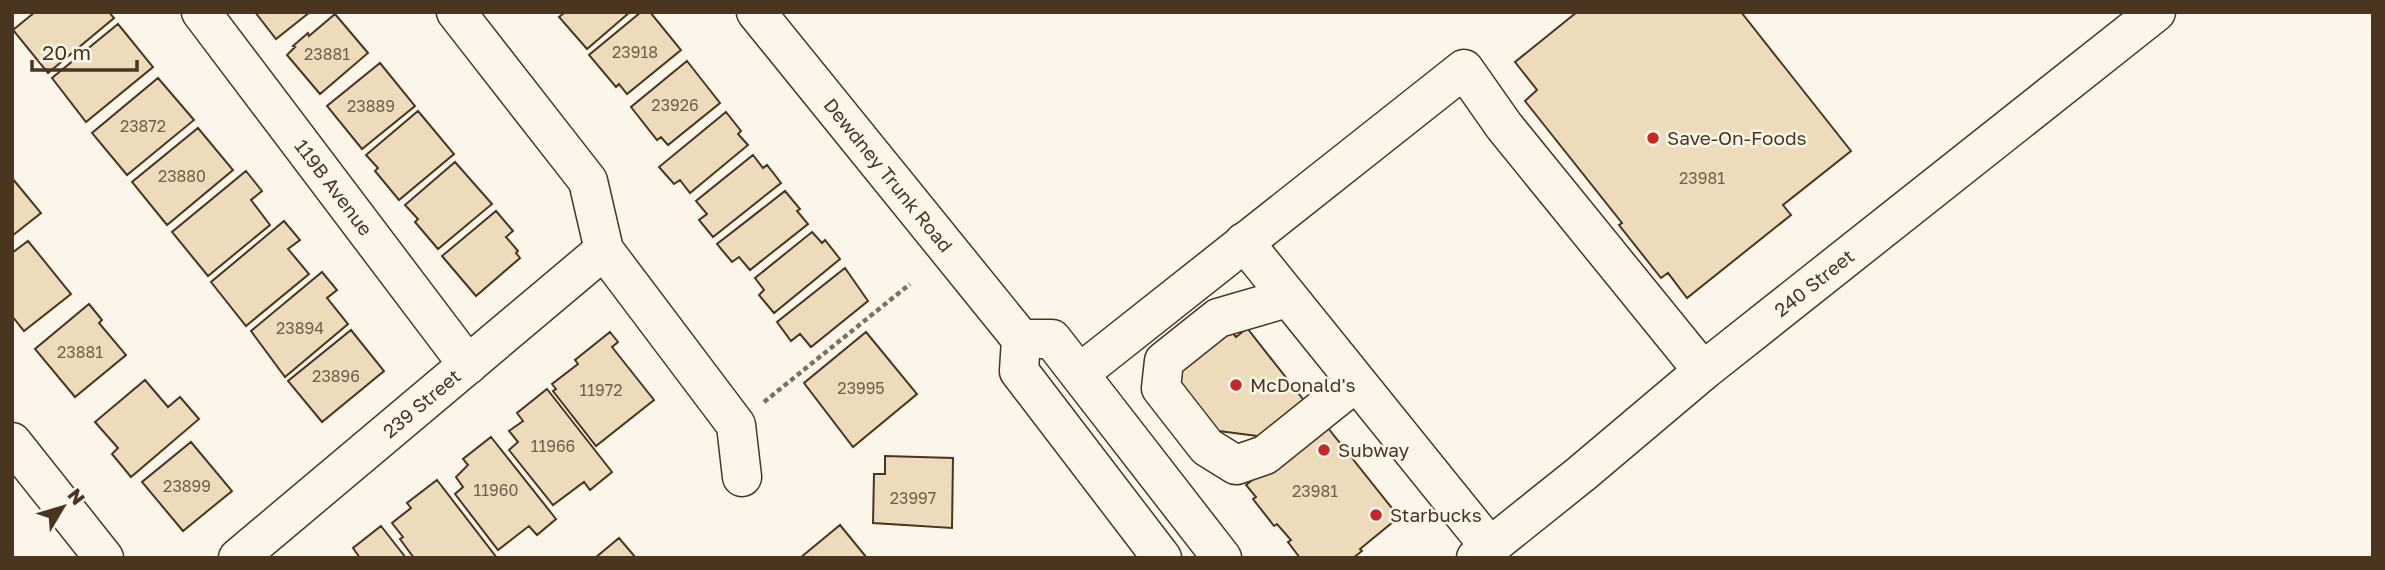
<svg xmlns="http://www.w3.org/2000/svg" width="2385" height="570" font-family="'Golos Text',sans-serif">
  <style>
    .building { fill: #ecdcbc; stroke: #4a3520; stroke-width: 2 }
    .lines { fill: none; stroke-linecap: round; stroke-linejoin: round }
    .minor-casing { stroke: #4a3520; stroke-width: 41 }
    .major-casing { stroke: #4a3520; stroke-width: 41 }
    .path { stroke: #7f6f5c; stroke-width: 4.5; stroke-dasharray: 5 3.5; stroke-linecap: butt }
    .minor { stroke: #fbf6e9; stroke-width: 38 }
    .major { stroke: #fbf6e9; stroke-width: 38 }
    .poi-dot { fill: #c62828; stroke: #fbf6e9; stroke-width: 2.5 }
    .labels { text-anchor: middle; stroke-width: 5; stroke-linejoin: round; paint-order: stroke }
    .number-label { font-size: 16px; fill: #725f47 }
    .poi-label { font-size: 19px; fill: #4a3520; stroke: #fbf6e9; text-anchor: start }
    .street-label { font-size: 19px; fill: #4a3520; stroke: #fbf6e9 }
  </style>
  <rect width="100%" height="100%" fill="#fbf6e9"/>
  <path class="building" d="M35,12H109L114,18L48,73L13,30Z
    M255,12H310L276,39Z
    M561,12H630L587,49L559,17L563,14Z
    M641,12H650L681,50L627,94L619,84L616,87L589,55Z
    M1577,12H1741L1851,151L1783,205L1791,215L1687,298L1668,273L1661,278L1619,225L1622,223L1525,101L1537,90L1515,62Z
    M335,14L368,53L320,94L287,55L295,47L293,46L308,33L309,36Z
    M118,24L153,67L86,122L52,78Z
    M687,61L720,103L668,145L661,137L657,140L631,107Z
    M380,63L415,106L362,149L327,106Z
    M158,78L194,120L127,175L92,133Z
    M418,111L454,154L399,200L375,171L378,168L366,155Z
    M726,112L741,131L738,134L748,145L690,193L680,180L674,184L659,167Z
    M198,128L233,170L167,225L132,182Z
    M753,155L763,168L767,165L781,183L713,237L699,220L707,214L696,201Z
    M455,162L492,204L438,249L415,222L418,219L405,205Z
    M246,171L262,191L251,200L270,225L208,276L172,232Z
    M12,178L41,213L12,236Z
    M785,191L800,209L797,211L808,224L750,270L739,257L732,262L717,244Z
    M496,211L513,231L506,237L518,251L516,253L520,258L476,296L442,256Z
    M284,221L300,240L288,249L309,274L246,326L211,282Z
    M812,232L822,243L825,240L840,259L774,313L759,295L764,290L755,278Z
    M28,241L71,294L24,331L12,316V253Z
    M845,268L868,301L811,347L800,334L791,341L777,322Z
    M322,272L337,290L327,298L348,324L285,377L251,331Z
    M89,304L102,320L99,323L126,355L75,397L35,349Z
    M1223,321L1236,337L1247,328L1306,403L1265,437L1211,430L1171,380Z
    M351,330L384,371L322,422L288,381Z
    M610,332L618,342L612,347L654,400L596,446L553,391L556,389L552,384L578,364L575,360Z
    M866,332L917,394L853,447L804,383Z
    M145,380L168,407L180,397L199,419L131,477L112,454L118,448L95,422Z
    M547,389L612,472L590,490L584,482L553,505L509,450L518,442L509,431L523,421L517,413Z
    M1324,423L1399,517L1360,549L1362,551L1353,558H1300L1288,542L1291,540L1277,524L1274,526L1253,499L1256,497L1246,485Z
    M491,437L556,519L537,535L529,526L498,550L455,494L463,487L456,477L468,465L463,459Z
    M191,442L232,491L183,531L142,482Z
    M885,456L953,458L952,528L873,523L874,474H885Z
    M437,480L497,558H414L400,539L403,537L392,523L411,508L407,503Z
    M840,525L867,558H800Z
    M381,526L406,558H360L353,548Z
    M619,538L636,558H595Z"/>
  <g class="lines">
    <defs>
      <g id="minor">
        <path id="s1" d="M201,12L468,365"/>
        <path d="M456,12L588,181L604,250L736,425L742,477"/>
        <path d="M1244,242L1490,547"/>
        <path d="M1287,298L1218,318L1164,361L1161,388L1207,447L1236,465L1265,455L1356,382"/>
        <path d="M1080,373L1464,69L1504,126L1703,371"/>
        <path d="M12,442L104,558"/>
        <path id="s2" d="M238,558L604,250"/>
        <path id="s3" d="M1476,558L1581,474L1703,371L2156,12"/>
      </g>
      <g id="major">
        <path id="s4" d="M756,12L1021,339L1019,371L1162,558"/>
        <path d="M1021,339H1052L1222,558"/>
      </g>
    </defs>
    <use href="#minor" class="minor-casing"/>
    <use href="#major" class="major-casing"/>
    <path class="path" d="M764,402L910,284"/>
    <use href="#minor" class="minor"/>
    <use href="#major" class="major"/>
  </g>
  <g class="poi-dot">
    <circle cx="1653" cy="138" r="7"/>
    <circle cx="1236" cy="385" r="7"/>
    <circle cx="1324" cy="450" r="7"/>
    <circle cx="1376" cy="515" r="7"/>
  </g>
  <g class="labels">
    <g class="number-label">
      <text x="635" y="58">23918</text>
      <text x="327" y="60">23881</text>
      <text x="675" y="111">23926</text>
      <text x="371" y="112">23889</text>
      <text x="143" y="132">23872</text>
      <text x="182" y="182">23880</text>
      <text x="1702" y="184">23981</text>
      <text x="300" y="334">23894</text>
      <text x="80" y="358">23881</text>
      <text x="336" y="382">23896</text>
      <text x="861" y="394">23995</text>
      <text x="601" y="396">11972</text>
      <text x="553" y="452">11966</text>
      <text x="187" y="492">23899</text>
      <text x="496" y="496">11960</text>
      <text x="1315" y="497">23981</text>
      <text x="913" y="504">23997</text>
    </g>
    <g class="poi-label">
      <text x="1667" y="145">Save-On-Foods</text>
      <text x="1250" y="392">McDonald's</text>
      <text x="1338" y="457">Subway</text>
      <text x="1390" y="522">Starbucks</text>
    </g>
    <g class="street-label">
      <text dy="7" stroke="none"><textPath href="#s4" startOffset="210">Dewdney Trunk Road</textPath></text>
      <text dy="7" stroke="none"><textPath href="#s1" startOffset="220">119B Avenue</textPath></text>
      <text dy="7" stroke="none"><textPath href="#s3" startOffset="436">240 Street</textPath></text>
      <text dy="7" stroke="none"><textPath href="#s2" startOffset="240">239 Street</textPath></text>
    </g>
  </g>
  <rect width="2385" height="570" fill="none" stroke="#4a3520" stroke-width="28"/>
  <g transform="translate(63 507) rotate(52)" stroke="#fbf6e9" stroke-width="5" paint-order="stroke">
  <path d="M0-5L12 26L0 18L-12 26Z" fill="#4a3520"/>
  <text y="-10" font-size="19" font-weight="bold" text-anchor="middle" fill="#4a3520">N</text>
  </g>
  <path d="M32 60v10h105v-10" fill="none" stroke="#4a3520" stroke-width="3.5"/>
  <text x="42" y="60" font-size="21" fill="#4a3520" stroke="#fbf6e9" stroke-width="5" paint-order="stroke">20 m</text>
</svg>
